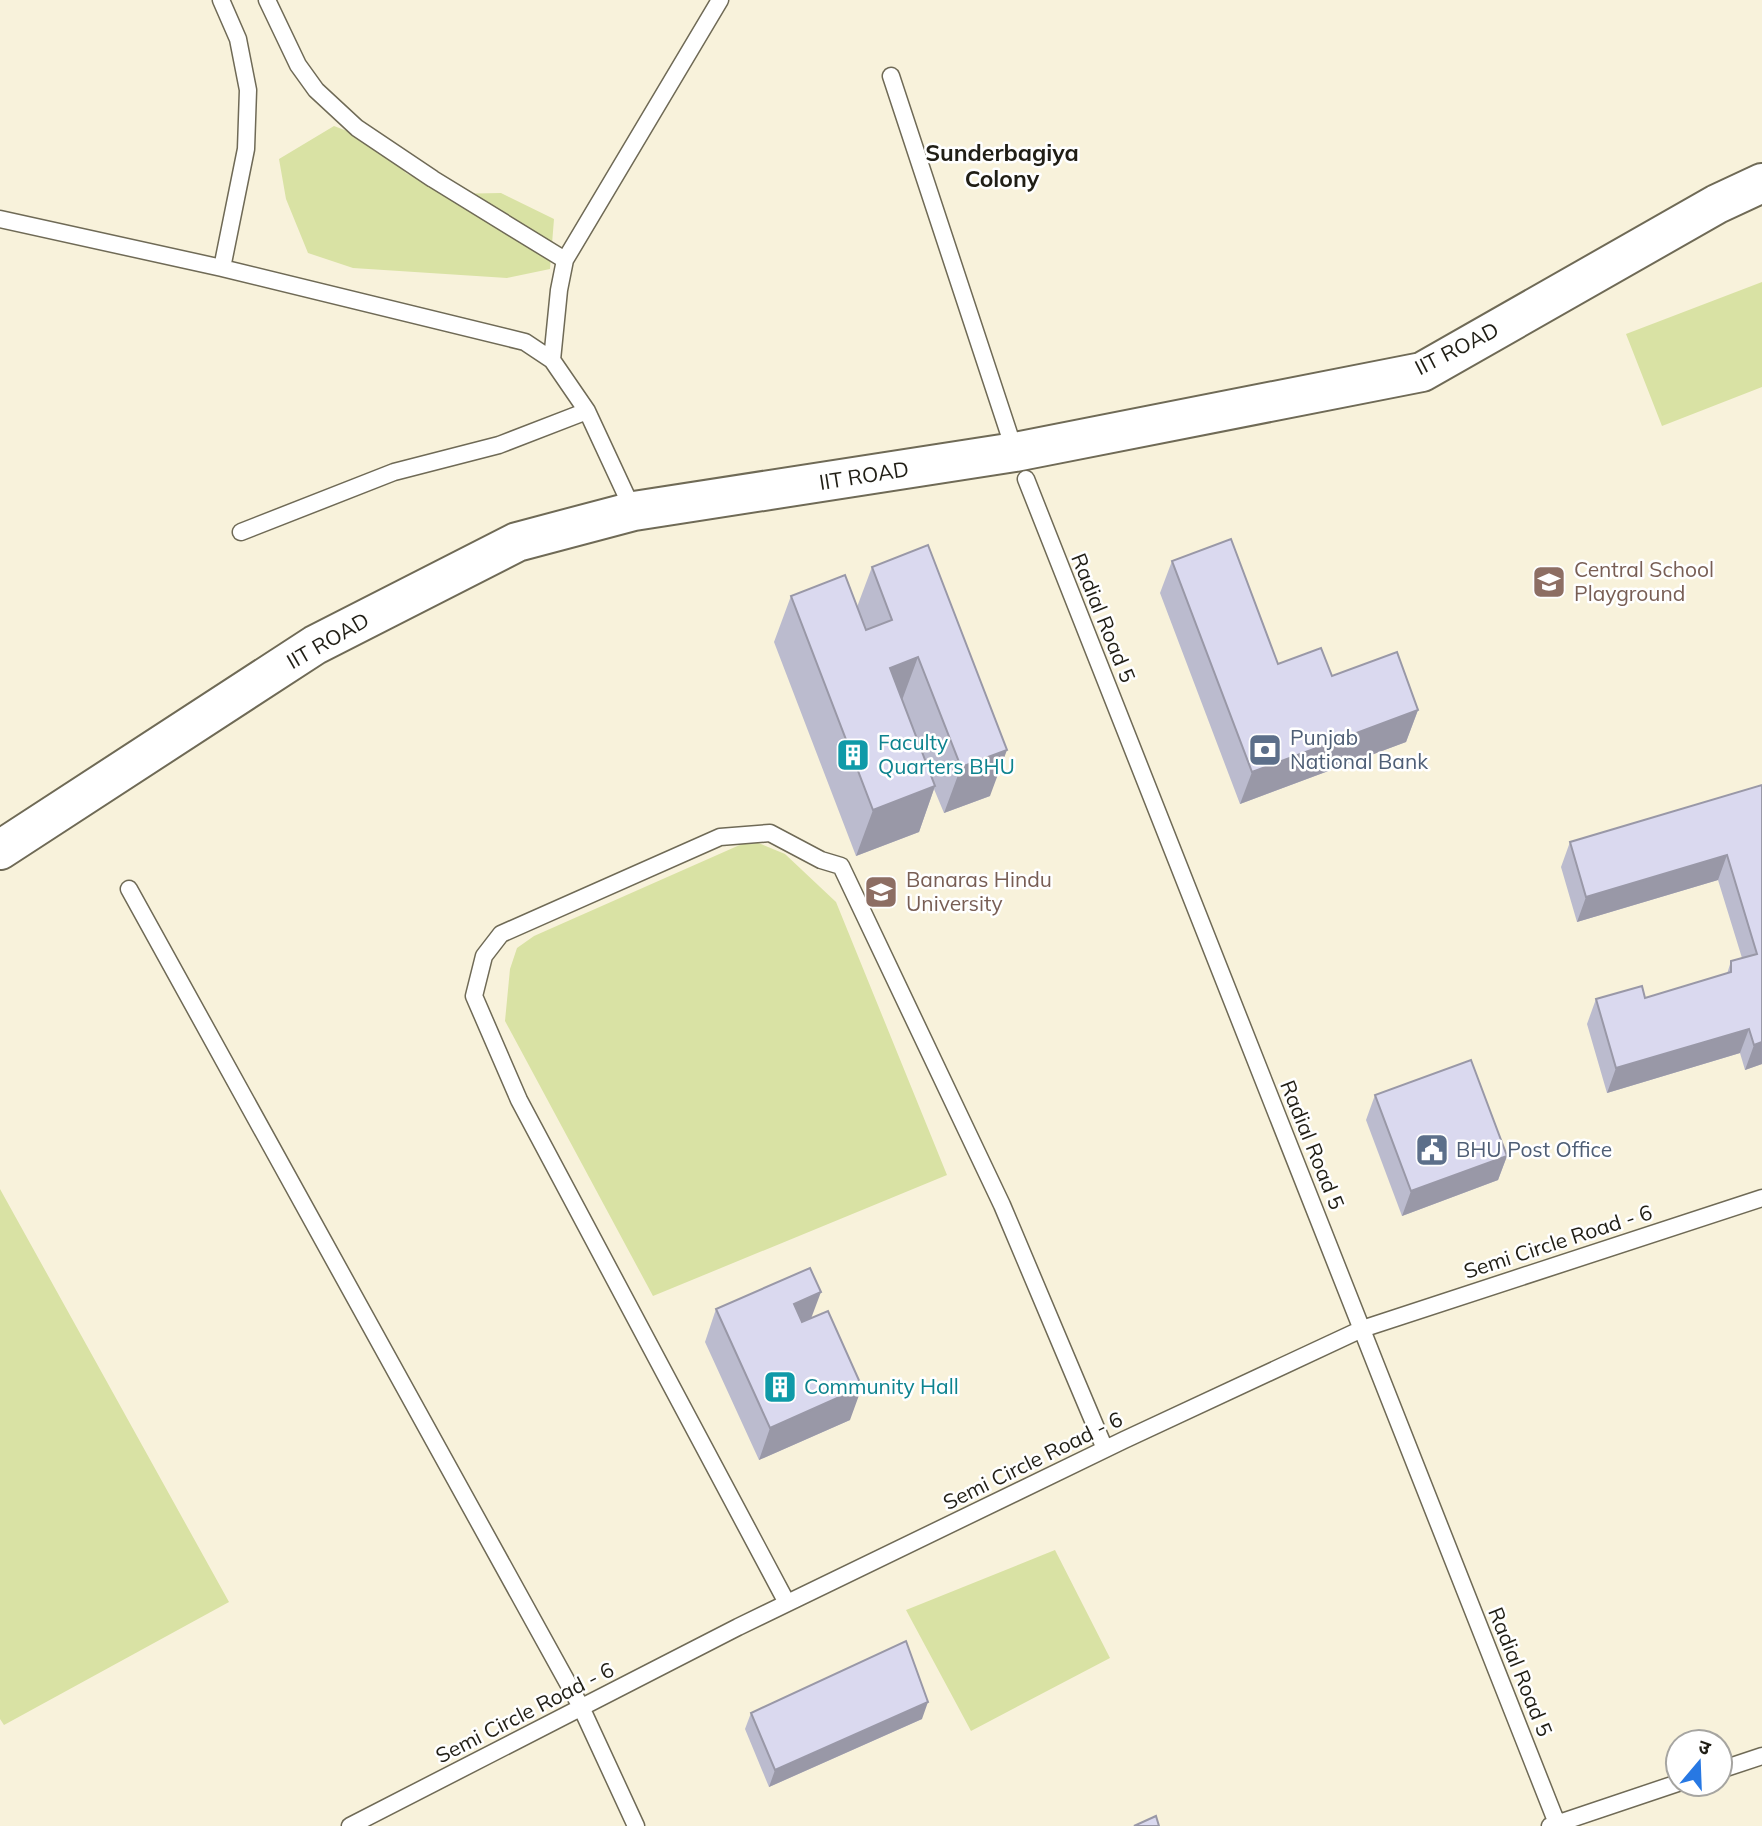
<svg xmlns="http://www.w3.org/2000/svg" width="1762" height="1826" font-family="Mulish,'Noto Sans Devanagari',sans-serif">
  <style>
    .green { fill: #d9e2a4 }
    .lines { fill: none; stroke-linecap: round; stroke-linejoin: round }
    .service-casing { stroke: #6f6a56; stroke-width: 19 }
    .tertiary-casing { stroke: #6f6a56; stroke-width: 42 }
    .service { stroke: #fff; stroke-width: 16 }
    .tertiary { stroke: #fff; stroke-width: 38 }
    .wall { fill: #bbbbce }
    .shaded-wall { fill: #9998a7 }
    .building { fill: #dad9ef; stroke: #9998a7; stroke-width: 2 }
    .labels { text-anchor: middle; stroke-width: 5; stroke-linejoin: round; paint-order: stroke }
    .street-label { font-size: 21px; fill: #201e15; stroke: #fff }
    .education-label { font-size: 21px; fill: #785e54; stroke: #fff; text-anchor: start }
    .service-label { font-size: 21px; fill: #4e5e75; stroke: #fff; text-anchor: start }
    .culture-label { font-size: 21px; fill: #0d838f; stroke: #fff; text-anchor: start }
    .neighbourhood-label { font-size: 23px; font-weight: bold; fill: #201e15; stroke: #fff }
  </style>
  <rect width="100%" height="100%" fill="#f8f2db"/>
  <path class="green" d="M334,126L381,144L406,173L447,194L501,193L554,219L550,269L507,278L353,268L308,253L286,199L279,159Z
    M1762,282V387L1662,426L1626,334Z
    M751,840L785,854L836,902L947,1175L653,1296L505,1021L510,969L517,948L534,936Z
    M0,1189L229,1602L4,1725L0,1719Z
    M1055,1550L1110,1658L971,1731L906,1610Z"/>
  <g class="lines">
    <defs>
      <path id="service" d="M221,0L238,39L248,90L246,149L222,268
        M267,0L298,65L316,90L357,128L433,179L565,260
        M891,76L1015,452
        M0,219L222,268L525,342L552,360L587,411L633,510
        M552,360L559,290L565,260L720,0
        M1026,479L1558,1826
        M241,532L394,472L499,445L587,411
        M129,889L581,1707L636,1826
        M787,1603L519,1100L474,996L484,956L501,934L720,837L770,833L821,860L841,866L1002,1205L1105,1449
        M1720,1770L1762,1756
        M350,1826L738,1627L1124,1440L1362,1329L1762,1198
        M1550,1826L1678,1783"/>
      <path id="tertiary" d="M0,850L315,645L517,542L634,511L1015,452L1422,372L1717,204L1762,183"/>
    </defs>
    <use href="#service" class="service-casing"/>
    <use href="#tertiary" class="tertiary-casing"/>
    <use href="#service" class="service"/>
    <use href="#tertiary" class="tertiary"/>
  </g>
  <path class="wall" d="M1172,561L1278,664L1332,676L1418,710L1406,742L1240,804L1160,593Z
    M872,567L990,796L944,813L934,789L919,832L856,856L774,642L791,596L857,607Z
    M1762,785V1064L1745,1070L1740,1053L1607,1093L1587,1024L1596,999L1645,998L1727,974L1731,961L1742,958L1718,880L1577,922L1561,867L1570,842Z
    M1375,1095L1507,1156L1498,1180L1402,1216L1366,1120Z
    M716,1309L812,1318L850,1420L759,1460L705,1342Z
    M751,1713L922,1719L769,1787L745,1729Z"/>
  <path class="shaded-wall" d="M918,657L901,703L890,668Z
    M1418,710L1406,742L1240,804L1252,772Z
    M1007,750L990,796L944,813L961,767Z
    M935,786L919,832L856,856L873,810Z
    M1727,855L1718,880L1577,922L1586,897Z
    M1749,1029L1740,1053L1607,1093L1616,1068Z
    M1762,1042V1064L1745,1070L1754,1045Z
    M1507,1156L1498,1180L1402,1216L1411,1191Z
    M821,1292L809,1324L783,1336L794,1304Z
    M862,1387L850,1420L759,1460L770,1428Z
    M928,1702L922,1719L769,1787L775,1770Z"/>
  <path class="building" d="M1231,539L1278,664L1321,648L1332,676L1397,652L1418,710L1252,772L1172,561Z
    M928,545L1007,750L961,767L918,657L890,668L935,786L873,810L791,596L845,575L866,630L892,620L872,567Z
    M1762,785V1042L1754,1045L1749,1029L1616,1068L1596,999L1642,986L1645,998L1731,972V961L1757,954L1727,855L1586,897L1570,842Z
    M1471,1060L1507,1156L1411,1191L1375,1095Z
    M810,1268L821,1292L794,1304L802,1322L828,1311L862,1387L770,1428L716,1309Z
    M906,1641L928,1702L775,1770L751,1713Z
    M1156,1816L1159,1826H1134Z"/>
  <defs>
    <symbol id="school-square" viewBox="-11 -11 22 22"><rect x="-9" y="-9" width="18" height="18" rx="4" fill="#8d6e63" stroke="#fff"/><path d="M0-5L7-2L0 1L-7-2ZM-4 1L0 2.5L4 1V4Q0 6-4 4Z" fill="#fff"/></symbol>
    <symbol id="bank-square" viewBox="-11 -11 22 22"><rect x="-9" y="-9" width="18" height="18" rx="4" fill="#5c6f8a" stroke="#fff"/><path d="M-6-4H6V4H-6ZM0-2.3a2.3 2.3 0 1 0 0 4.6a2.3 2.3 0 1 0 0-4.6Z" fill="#fff"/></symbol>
    <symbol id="building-square" viewBox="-11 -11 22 22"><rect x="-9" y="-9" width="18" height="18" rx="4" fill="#0f9aa8" stroke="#fff"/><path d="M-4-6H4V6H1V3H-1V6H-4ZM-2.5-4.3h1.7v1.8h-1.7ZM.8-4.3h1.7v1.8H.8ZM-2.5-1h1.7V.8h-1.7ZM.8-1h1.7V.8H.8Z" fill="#fff"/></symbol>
    <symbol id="university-square" viewBox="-11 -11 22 22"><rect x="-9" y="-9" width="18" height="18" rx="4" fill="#8d6e63" stroke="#fff"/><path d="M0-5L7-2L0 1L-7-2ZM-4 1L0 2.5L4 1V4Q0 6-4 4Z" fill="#fff"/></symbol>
    <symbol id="civic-square" viewBox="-11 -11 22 22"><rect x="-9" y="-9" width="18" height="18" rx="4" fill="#5c6f8a" stroke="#fff"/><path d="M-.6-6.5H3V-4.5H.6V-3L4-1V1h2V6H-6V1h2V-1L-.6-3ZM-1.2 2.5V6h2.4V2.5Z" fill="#fff"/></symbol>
  </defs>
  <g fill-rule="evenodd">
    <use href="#school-square" x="1530" y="563" width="38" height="38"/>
    <use href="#bank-square" x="1246" y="731" width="38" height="38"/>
    <use href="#building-square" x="834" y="736" width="38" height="38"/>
    <use href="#university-square" x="862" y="873" width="38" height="38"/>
    <use href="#civic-square" x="1413" y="1131" width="38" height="38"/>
    <use href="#building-square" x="761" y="1368" width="38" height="38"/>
  </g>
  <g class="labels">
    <g class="street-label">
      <text transform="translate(1457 349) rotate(-27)" y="7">IIT ROAD</text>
      <text transform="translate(864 476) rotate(-9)" y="7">IIT ROAD</text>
      <text transform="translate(1103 618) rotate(68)" y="7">Radial Road 5</text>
      <text transform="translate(328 641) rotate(-30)" y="7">IIT ROAD</text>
      <text transform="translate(1312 1145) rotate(68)" y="7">Radial Road 5</text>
      <text transform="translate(1558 1242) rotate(-18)" y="7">Semi Circle Road - 6</text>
      <text transform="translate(1033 1461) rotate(-26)" y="7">Semi Circle Road - 6</text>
      <text transform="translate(1520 1672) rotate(68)" y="7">Radial Road 5</text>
      <text transform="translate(525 1713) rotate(-27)" y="7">Semi Circle Road - 6</text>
    </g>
    <g class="education-label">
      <text x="1574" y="577">Central School<tspan x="1574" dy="24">Playground</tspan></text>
      <text x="906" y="887">Banaras Hindu<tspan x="906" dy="24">University</tspan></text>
    </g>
    <g class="service-label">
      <text x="1290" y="745">Punjab<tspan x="1290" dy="24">National Bank</tspan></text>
      <text x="1456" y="1157">BHU Post Office</text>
    </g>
    <g class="culture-label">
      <text x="878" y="750">Faculty<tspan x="878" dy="24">Quarters BHU</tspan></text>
      <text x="804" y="1394">Community Hall</text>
    </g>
    <g class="neighbourhood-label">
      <text x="1002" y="161">Sunderbagiya<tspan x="1002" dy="26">Colony</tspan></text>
    </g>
  </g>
  <g transform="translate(1699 1763) rotate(19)"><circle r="33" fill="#ffffff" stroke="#a6a5a1" stroke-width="2"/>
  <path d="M0-5L12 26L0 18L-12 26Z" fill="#2778e3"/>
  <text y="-10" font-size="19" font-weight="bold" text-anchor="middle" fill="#201e15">उ</text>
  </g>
</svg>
